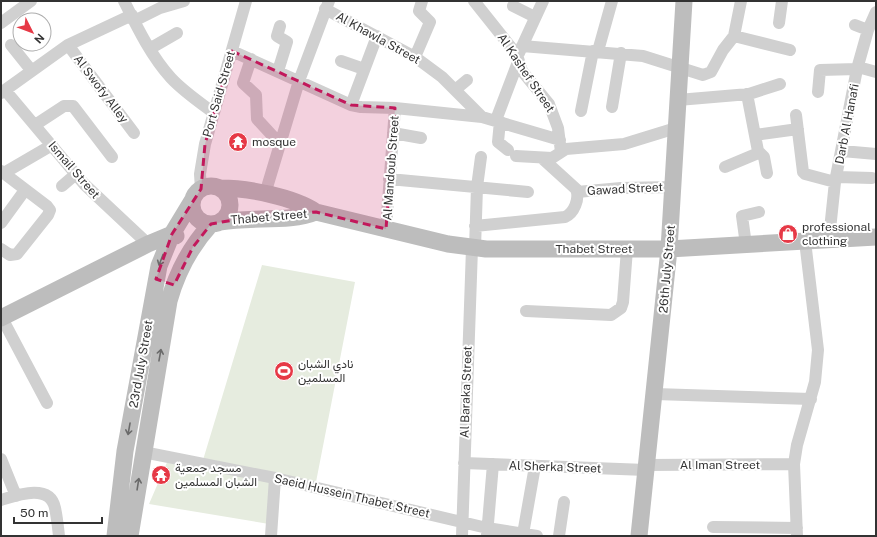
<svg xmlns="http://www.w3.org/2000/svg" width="877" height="537" font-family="'Public Sans',Vazirmatn,sans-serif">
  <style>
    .green { fill: #e6ecdf }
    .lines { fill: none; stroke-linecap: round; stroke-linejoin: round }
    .street { stroke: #d0d0d0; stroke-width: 12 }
    .secondary { stroke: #bdbdbd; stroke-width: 17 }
    .oneway { stroke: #6a6a6a }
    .marked { fill: #c2185b; fill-opacity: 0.2; stroke: #c2185b; stroke-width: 3; stroke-dasharray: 8 5; stroke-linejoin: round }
    .labels { text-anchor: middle; stroke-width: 4; stroke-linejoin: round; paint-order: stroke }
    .street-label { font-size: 12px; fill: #333; stroke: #fff }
    .poi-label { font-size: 12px; fill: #333; stroke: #fff; text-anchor: start }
  </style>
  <rect width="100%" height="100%" fill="#fff"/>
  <path class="green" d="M262,265L355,282L316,482L203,460Z
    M168,460L272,481L269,524L149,504Z"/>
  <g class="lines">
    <path class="street" d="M124,1C137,27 151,56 171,78C183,91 199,102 214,113
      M474,1L517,55L522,71L549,104L558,128L561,152
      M513,6L535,17
      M325,9L415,57L442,77L482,117
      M134,21L160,8L184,1
      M1,23L31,1
      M779,23L782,1
      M855,25L868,30
      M734,36L790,50
      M11,45L31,70
      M68,45L134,133
      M522,46L643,56L703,75L711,72L723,50L734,36L741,1
      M151,48L177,33
      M232,51L351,105L361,107L395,108L482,117L560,140
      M598,51L612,1
      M519,53L543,1
      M415,57L430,22L419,11L422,1
      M251,59L243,83L256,95L257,119L280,144
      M341,61L364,69
      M858,67L876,72
      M278,71L287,42L277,36L280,26
      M5,90L84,184L148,244
      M455,90L467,80
      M818,92L820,70L857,69
      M1,93L68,45L132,15
      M678,100L749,94L780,84
      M351,105L377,36
      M612,107L621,53
      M581,111L593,51
      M796,115L803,172L805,174L835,182
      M496,120L518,62
      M500,121L498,142L508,150
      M35,125L64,106H73L112,157
      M393,133L421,138
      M755,135L798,129
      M758,151L764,157L767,173
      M842,151L876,154
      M516,156L552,158L566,149L624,144L676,128
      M725,167L756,154L758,151L747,94
      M1,171L47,206L50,210L48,215L17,254L10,255L1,249
      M4,173L52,145
      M837,177L872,178
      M389,179L528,192
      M62,186L76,174
      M201,189L200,174L205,144L246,1
      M577,192L621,188L673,187
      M265,194L299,81L329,1
      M1,223L25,190
      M475,226L565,217C574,213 580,199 576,189L543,159
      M386,229L395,108
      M829,239L835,182L857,69L868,30L876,12
      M746,245L742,216L759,212
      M475,248L477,187L481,157
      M526,311L611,315L621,308L623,302L627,249
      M2,318L47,403
      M655,394L811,399
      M143,452L275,478L487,528L537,536
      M1,459L16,496
      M464,463L646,470
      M647,465L794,464
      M1,500C17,495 50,483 55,508C57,517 58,527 59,536
      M713,527L797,528
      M523,534L535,466
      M487,535L493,464
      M271,536L275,478
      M462,536L472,248
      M559,536L564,502
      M797,536L794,464L797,445L815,382L818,350L805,241"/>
    <path class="secondary" d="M192 205a19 19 0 1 1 38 0a19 19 0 1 1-38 0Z
      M221,188C247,188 294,197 316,212L448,244L486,249H669L876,237
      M221,222C250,216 290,223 316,212
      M1,318L148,244L172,234L176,236
      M115,536L125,451L159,266L172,234L192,201
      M130,536L169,301C177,272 190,247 211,224
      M639,536L669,249L684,1"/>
  </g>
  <defs><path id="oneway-shaft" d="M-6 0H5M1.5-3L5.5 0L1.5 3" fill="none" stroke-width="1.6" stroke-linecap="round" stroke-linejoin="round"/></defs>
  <g class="oneway">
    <use href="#oneway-shaft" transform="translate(161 260) rotate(111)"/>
    <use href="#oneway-shaft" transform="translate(160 355) rotate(-80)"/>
    <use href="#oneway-shaft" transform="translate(129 429) rotate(100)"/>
    <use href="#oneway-shaft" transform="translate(138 484) rotate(-81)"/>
  </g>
  <path class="marked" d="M232,51L351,105L395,108L386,229L316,212L239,219L211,224L193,247L174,285L156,279L172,234L201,189L205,144Z"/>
  <defs>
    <symbol id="temple-disc" viewBox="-11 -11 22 22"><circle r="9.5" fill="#e63946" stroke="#fff"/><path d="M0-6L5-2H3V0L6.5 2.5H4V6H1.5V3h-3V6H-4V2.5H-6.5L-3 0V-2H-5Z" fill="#fff"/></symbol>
    <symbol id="shop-disc" viewBox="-11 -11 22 22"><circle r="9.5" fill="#e63946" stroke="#fff"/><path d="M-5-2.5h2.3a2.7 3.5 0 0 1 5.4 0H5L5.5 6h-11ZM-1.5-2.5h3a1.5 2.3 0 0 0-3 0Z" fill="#fff"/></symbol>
    <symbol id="stadium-disc" viewBox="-11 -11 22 22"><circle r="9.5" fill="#e63946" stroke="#fff"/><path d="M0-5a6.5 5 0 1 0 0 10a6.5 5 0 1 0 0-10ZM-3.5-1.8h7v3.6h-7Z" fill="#fff"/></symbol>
  </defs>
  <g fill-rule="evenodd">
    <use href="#temple-disc" x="227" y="131" width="22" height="22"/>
    <use href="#shop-disc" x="777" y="223" width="22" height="22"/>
    <use href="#stadium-disc" x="273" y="360" width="22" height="22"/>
    <use href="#temple-disc" x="150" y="464" width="22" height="22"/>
  </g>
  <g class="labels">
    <g class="street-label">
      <text transform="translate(378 38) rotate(29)" y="4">Al Khawla Street</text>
      <text transform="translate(526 73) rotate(56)" y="4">Al Kashef Street</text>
      <text transform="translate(101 89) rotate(53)" y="4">Al Swofy Alley</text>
      <text transform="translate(219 94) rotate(-74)" y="4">Port Said Street</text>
      <text transform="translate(847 124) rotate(-79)" y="4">Darb Al Hanafi</text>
      <text transform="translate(391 168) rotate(-86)" y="4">Al Mandoub Street</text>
      <text transform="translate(74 170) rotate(49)" y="4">Ismail Street</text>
      <text transform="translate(625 189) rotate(-3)" y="4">Gawad Street</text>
      <text transform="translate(269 217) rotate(-5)" y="4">Thabet Street</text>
      <text x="594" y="253">Thabet Street</text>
      <text transform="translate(667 269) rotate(-85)" y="4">26th July Street</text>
      <text transform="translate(141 364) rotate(-80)" y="4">23rd July Street</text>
      <text transform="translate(466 392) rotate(-88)" y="4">Al Baraka Street</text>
      <text x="720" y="469">Al Iman Street</text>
      <text transform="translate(555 467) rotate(2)" y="4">Al Sherka Street</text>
      <text transform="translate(352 496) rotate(13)" y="4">Saeid Hussein Thabet Street</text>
    </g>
    <g class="poi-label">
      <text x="252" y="146">mosque</text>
      <text x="802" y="231">professional<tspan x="802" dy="14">clothing</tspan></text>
      <text x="298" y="368">نادي الشبان<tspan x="298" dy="14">المسلمين</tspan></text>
      <text x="175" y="472">مسجد جمعية<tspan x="175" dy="14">الشبان المسلمين</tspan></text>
    </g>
  </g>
  <rect width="877" height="537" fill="none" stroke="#333333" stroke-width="4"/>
  <g transform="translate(32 32) rotate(132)"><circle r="19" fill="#ffffff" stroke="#adadad"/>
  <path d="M0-3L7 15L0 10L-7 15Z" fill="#e63946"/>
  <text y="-6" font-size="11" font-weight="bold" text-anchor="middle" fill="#333333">N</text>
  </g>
  <path d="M14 517v6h88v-6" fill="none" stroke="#333333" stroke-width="2"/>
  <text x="20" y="517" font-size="12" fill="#333333" stroke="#ffffff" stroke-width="3" paint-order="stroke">50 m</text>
</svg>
